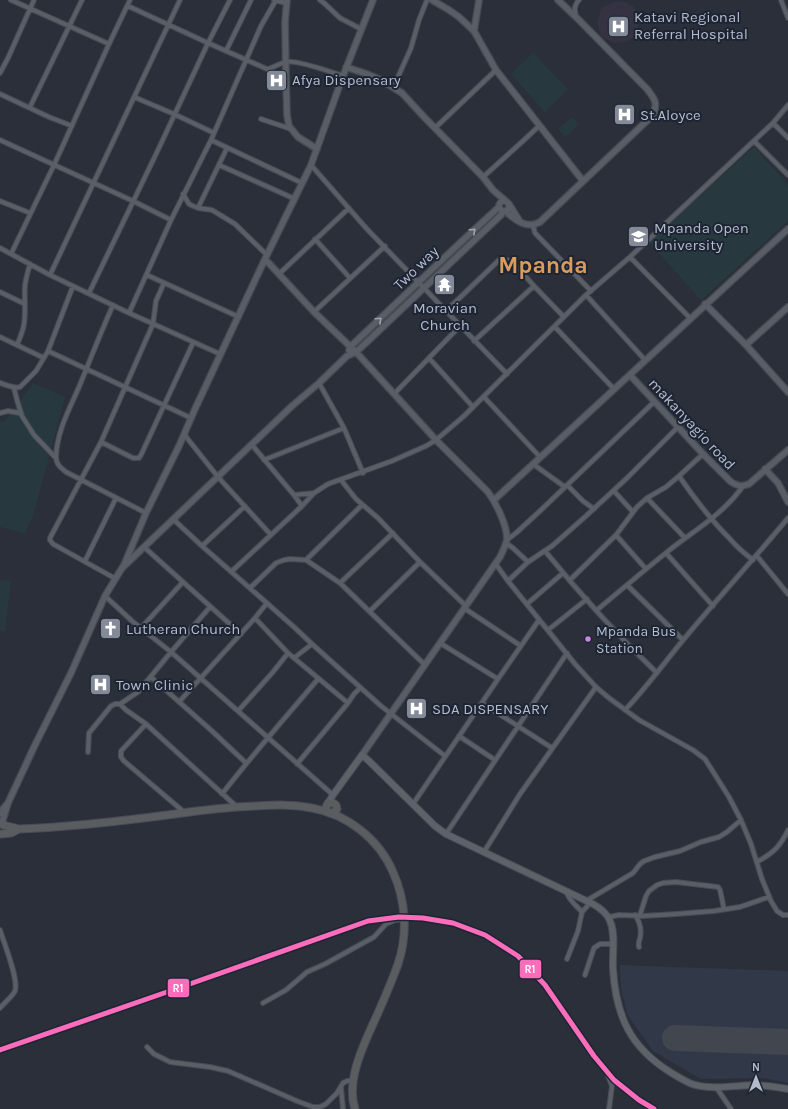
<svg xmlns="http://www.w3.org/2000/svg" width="788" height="1109" viewBox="0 0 788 1109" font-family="Karla,sans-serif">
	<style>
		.medical { fill: #353342 }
		.airport { fill: #313949 }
		.green { fill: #27393f }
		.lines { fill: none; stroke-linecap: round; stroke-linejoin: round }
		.runway { stroke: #42464e; stroke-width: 26 }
		.street-casing { stroke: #464a52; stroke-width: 6 }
		.secondary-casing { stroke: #464a52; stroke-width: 8 }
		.primary-casing { stroke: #484c56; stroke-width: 8 }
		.highway-casing { stroke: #474b55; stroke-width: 9 }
		.street { stroke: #5a5e67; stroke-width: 4 }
		.secondary { stroke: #595d65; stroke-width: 5.5 }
		.primary { stroke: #5d6168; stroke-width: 6 }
		.highway { stroke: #5a5d60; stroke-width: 7 }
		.rail-1-casing { stroke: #1d2534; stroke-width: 8 }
		.rail-1 { stroke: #fb6dba; stroke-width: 5 }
		.oneway { stroke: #9da4b1 }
		.bus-dot { fill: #c787e3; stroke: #1d2534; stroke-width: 1.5 }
		.labels { text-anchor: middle; stroke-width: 4; stroke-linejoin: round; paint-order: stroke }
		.bus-label { font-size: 14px; fill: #b4bbca; stroke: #1d2534; text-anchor: start }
		.poi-label { font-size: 15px; fill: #b4bbca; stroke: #1d2534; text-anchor: start }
		.street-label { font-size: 15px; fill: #b4bbca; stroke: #1d2534 }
		.town-label { font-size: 23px; font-weight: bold; fill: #d89c61; stroke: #1d2534 }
		.line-badge { stroke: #1d2534; stroke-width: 1.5 }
		.badge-label { font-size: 11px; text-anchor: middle; font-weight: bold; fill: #fff }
	</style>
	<rect width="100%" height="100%" fill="#2a2f39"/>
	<path class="medical" d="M 617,1 L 626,2 L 634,7 L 639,21 L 638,29 L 634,37 L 625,42 L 614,43 L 601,36 L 597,22 L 602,7 Z"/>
	<path class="airport" d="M 620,965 L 788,971 L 788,1083 L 764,1078 L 701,1079 L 653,1051 L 628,1016 L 621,988 Z"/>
	<path class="green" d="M 533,53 L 568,89 L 545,112 L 511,74 Z
		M 572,117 L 579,125 L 565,137 L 558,129 Z
		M 754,147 L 788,185 L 788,221 L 701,300 L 649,242 Z
		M 33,383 L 65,397 L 33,516 L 25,533 L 0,527 L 0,421 L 4,422 Z
		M 0,580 L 11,581 L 5,632 L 0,631 Z"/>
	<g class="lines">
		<path class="runway" d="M 675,1038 L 788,1042"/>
		<defs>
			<path id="street" d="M 11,0 L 109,44
				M 274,0 L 286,3
				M 320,0 L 324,3 L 340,18 L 361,29
				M 781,0 L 788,18
				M 128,6 L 208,43 L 267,69 L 286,78
				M 576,16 C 574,10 574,5 579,0
				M 226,51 L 251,0
				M 268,69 C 274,67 279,64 285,62 C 296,59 331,72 343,76
				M 0,73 L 8,58 L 34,0
				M 394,86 L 411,48 L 419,20 L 427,0
				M 0,94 L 49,117 L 72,126
				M 134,97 L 174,114 L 214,133
				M 30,107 L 82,0
				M 261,119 L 291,129
				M 773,123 L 788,138
				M 435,128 L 496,70
				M 0,140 L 133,201 L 171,220
				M 211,140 L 302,183
				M 754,141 L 788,175
				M 219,165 L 295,199
				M 311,165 L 366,228 L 507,374
				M 483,177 L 523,141 L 539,126
				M 183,194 L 189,204 L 193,206 L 198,208 L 212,210 L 235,224 L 267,255
				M 0,201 L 30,213
				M 198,208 L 227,148
				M 533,226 L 535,233 L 591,291
				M 315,239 L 350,278
				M 0,248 L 50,275 L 129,313 L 220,354
				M 11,254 L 54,165 L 109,44 L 130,0
				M 630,257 L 690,318
				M 279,274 L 349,208
				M 50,275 L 180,0
				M 147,275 L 239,317
				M 0,292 L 25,304
				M 89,293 L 158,150 L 208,43 L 230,0
				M 586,295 L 645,360
				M 113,305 C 101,332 90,360 79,387 C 69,410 57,431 56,457 C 56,464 61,468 66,472 L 146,513
				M 446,311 L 499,260 L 507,260 L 513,262 L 534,286 L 564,317
				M 314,312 L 385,246
				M 129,313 L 171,220 L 211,140 L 261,26 L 276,0
				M 555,327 L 614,389
				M 0,337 L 44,358
				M 474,341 L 534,286
				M 17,345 C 20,338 23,331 24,324 C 26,311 24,298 25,285 C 26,278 28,271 30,264
				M 48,351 L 191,418
				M 429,358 L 473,407
				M 0,383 C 7,385 13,389 20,387 L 36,371 L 48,351 L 73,286
				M 319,383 L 344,428 L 363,473
				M 14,388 L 17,400 L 22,416 L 34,435 L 56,458
				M 394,394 L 460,326
				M 484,397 L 540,457
				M 0,413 L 8,411 L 20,413
				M 185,435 L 187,438 L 218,477 L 271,535
				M 101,442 L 133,458 L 139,458 L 141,455 L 193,343
				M 252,445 L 294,495 L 302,506
				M 264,460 L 344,428
				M 533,464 L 565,487
				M 679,476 C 694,498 711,520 730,539 C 737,547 745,554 753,560
				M 341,480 L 356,499 L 378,518 L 420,562 L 466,606
				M 567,485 L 583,501 L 594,509
				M 614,491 L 633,512
				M 294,495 L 314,493
				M 647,498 L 685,538
				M 173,519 L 202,546 L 294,627 L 312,644 L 381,706 L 445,756
				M 616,535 L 646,569
				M 507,540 L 516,533 L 541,510 L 654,402
				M 506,543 L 513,548 L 528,562
				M 202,546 L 245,506
				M 144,547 L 241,634
				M 545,551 C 580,594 617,635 657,673
				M 666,553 L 713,606
				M 757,556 L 788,594
				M 306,560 L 362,505
				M 85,561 L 116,498
				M 495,563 L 508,581 L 575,664 L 596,687 L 609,698 L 639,720 L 693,750 L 705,759 L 729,797 L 741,820 L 751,844 L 762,879 L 771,901 L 777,911 L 783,915 L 788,915
				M 231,572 L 302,506 L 314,493 L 328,484 L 392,461 L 426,446 L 436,440 L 464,416 L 586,295 L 630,257 L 773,123 L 788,105
				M 116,579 L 53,544 L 50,540 L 50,538 L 101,442 L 153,324 L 156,301 L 164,283
				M 570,580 L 616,535 L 637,507 L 647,498 L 666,487 L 679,476 L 703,454
				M 508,581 L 528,562 L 552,546 L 586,516 L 627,478 L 678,427
				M 340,583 L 393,533
				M 627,585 L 683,640
				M 250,588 L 276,563 L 284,560 L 290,559 L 306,560 L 340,583 L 425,665
				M 105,596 L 132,621 L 171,652 L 333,795
				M 527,604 L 563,573
				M 464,608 L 521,646
				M 597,610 C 622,589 647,568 672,548 C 697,529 725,512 743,486
				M 370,611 L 420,562
				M 255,618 L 288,653 L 348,703
				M 141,628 L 182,583
				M 548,630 L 587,599
				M 440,643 L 498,679
				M 294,658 L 312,644
				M 151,677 L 212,731 L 246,763
				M 179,702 L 255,618 L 267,603
				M 482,703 L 552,748
				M 120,704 L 126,710 L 146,724 L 237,807
				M 625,710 C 646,688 664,663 684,639 C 718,598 754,559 788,518
				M 238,711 L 273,672 L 288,653
				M 146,724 L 121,751 L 121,757 L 124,761 L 184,812
				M 459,736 L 495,760
				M 88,752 L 89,733 L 111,706 L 115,704 L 120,704 L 138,692 L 171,652 L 210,607
				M 297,764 L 348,703 L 354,694 L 360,688
				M 222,794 C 253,754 286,717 318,679
				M 413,804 L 498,679 L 539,620
				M 446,834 L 567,653
				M 484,852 L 520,794 L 596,687
				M 757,862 C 773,853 780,847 788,830
				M 566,891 C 569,901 576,905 582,912 L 578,931 L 567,959
				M 586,901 L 633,873 L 640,864 L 644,861 L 655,857 L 680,851 L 701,842 L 719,837 L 727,832 L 741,820
				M 582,912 L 590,903
				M 635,915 C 640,922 642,929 640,938 C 639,942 638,943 639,947
				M 640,915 L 646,896 L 649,891 L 657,885 L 663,883 L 676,882 L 718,887 L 720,890 L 724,909
				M 609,917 L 619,915 L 643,916 L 676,914 L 714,911 L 740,907 L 769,897
				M 0,930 C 4,943 19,980 15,991 C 12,997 4,1003 0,1008
				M 585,975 L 594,948 L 600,944 L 613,944
				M 263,1003 L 286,990 L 307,972 L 325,964 L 374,937 L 386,924 L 395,920 L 404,919
				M 147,1047 L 154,1054 L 170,1062 L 210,1067 L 228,1071 L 297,1101 L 313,1107 L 320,1107 L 326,1104 L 337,1093 L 343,1083 L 347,1081 L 353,1081
				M 608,1076 L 611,1083 L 612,1086 L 609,1109
				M 341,1087 L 343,1109
				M 716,1087 L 731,1109"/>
			<path id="secondary" d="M 287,0 L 285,22 L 286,78 L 287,115 L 289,126 L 298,137 L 317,149
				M 432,0 L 449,10 L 459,17 L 474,31 L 496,70 L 583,181
				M 474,31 L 479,0
				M 346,67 L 367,74 L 381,80 L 402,93 L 425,118 L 483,177 L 493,190 L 507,202
				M499 206a5 5 0 1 1 10 0a5 5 0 1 1-10 0Z
				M 509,204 L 519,220
				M 505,211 C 514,219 527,230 540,222 L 653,115 C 658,103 655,99 647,89 L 576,17 L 558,0
				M 265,259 L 314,312 L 356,352 L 436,440 L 488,492 C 496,503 507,525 507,539 C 506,545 503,551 500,557 L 362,755
				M 705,304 L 746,345 L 788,392
				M 746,345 L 788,307
				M 349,350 L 350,347 L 461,242 L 499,207
				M 630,375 L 703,454 L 730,481 C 736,486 741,487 749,484 L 788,450
				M 765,469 L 778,483 L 788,502
				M 494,500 C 592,410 689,319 788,229
				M 124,565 L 146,513 L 179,446 L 195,409 L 265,259 L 311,165 L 343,76 L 373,0
				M 0,813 L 7,804
				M 2,823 L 8,803 L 35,745 L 71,673 L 105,596 L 122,568 L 292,406 L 319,383 L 347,356 L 356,352 L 368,341 L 501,215 L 503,211"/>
			<path id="primary" d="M 328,803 L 333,795 L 362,755 L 369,761 L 435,826 L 446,834 L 593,904 C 600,908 607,913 610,921 C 616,934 612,955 613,969 C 616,1016 630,1047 670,1072 C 677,1076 684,1081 692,1084 C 709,1090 734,1086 752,1085 C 764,1085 776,1087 788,1089"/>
			<path id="highway" d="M 328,812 C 325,810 326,806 328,803 L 333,803 L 336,805 L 337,809 L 335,812 L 330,813
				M 3,825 L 19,829
				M 1,834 L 11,833 L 19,829 C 71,827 123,821 175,814 C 202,810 229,807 256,806 C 275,805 293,804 312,808 C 347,814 379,839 393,872 C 406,901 408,934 398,964 C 392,981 385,997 378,1013 C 366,1040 345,1079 355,1109"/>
		</defs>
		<use href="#street" class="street-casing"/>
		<use href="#secondary" class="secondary-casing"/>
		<use href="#primary" class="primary-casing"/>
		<use href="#highway" class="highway-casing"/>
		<use href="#street" class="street"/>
		<use href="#secondary" class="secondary"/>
		<use href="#primary" class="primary"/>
		<use href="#highway" class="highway"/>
		<defs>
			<path id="rail-1" d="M 0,1050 L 167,992 L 368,921 L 399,917 L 423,918 L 453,923 L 485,935 L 518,956 L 545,985 L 594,1056 L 614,1080 L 639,1100 L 654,1109"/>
		</defs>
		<use href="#rail-1" class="rail-1-casing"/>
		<use href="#rail-1" class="rail-1"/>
	</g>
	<defs><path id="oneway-chevron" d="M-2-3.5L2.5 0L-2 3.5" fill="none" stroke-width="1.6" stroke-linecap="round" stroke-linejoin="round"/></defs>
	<g class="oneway">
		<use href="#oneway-chevron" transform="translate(473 231) rotate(-42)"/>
		<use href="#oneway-chevron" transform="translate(379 320) rotate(-43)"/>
	</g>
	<defs>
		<symbol id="hospital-square" viewBox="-11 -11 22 22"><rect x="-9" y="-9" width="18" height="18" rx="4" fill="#848a97" stroke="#1d2534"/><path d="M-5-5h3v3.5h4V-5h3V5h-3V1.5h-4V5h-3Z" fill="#fff"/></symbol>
		<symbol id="university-square" viewBox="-11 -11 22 22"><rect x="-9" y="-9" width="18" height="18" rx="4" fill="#848a97" stroke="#1d2534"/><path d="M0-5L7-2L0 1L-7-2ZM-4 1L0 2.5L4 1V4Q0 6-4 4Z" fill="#fff"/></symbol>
		<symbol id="temple-square" viewBox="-11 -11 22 22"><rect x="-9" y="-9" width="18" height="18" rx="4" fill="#848a97" stroke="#1d2534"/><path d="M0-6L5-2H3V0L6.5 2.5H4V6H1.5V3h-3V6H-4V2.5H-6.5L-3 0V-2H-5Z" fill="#fff"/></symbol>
		<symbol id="church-square" viewBox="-11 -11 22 22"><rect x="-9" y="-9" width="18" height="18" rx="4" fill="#848a97" stroke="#1d2534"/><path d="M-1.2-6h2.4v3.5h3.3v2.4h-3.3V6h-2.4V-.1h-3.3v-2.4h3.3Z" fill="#fff"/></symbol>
	</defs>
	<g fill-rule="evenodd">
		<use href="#hospital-square" x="606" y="14" width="25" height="25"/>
		<use href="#hospital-square" x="264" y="68" width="25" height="25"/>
		<use href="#hospital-square" x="612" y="102" width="25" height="25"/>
		<use href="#university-square" x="626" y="224" width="25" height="25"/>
		<use href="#temple-square" x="432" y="272" width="25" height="25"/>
		<use href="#church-square" x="98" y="616" width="25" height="25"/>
		<use href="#hospital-square" x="88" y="672" width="25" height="25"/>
		<use href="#hospital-square" x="404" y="696" width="25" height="25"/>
	</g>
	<circle class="bus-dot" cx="588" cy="639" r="3.5"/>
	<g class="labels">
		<g class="bus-label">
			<text x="596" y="636">Mpanda Bus<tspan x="596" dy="17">Station</tspan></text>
		</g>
		<g class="poi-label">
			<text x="634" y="22">Katavi Regional<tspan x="634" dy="17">Referral Hospital</tspan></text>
			<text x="292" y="85">Afya Dispensary</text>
			<text x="640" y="120">St.Aloyce</text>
			<text x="654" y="233">Mpanda Open<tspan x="654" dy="17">University</tspan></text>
			<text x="445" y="313" text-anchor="middle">Moravian<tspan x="445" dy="17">Church</tspan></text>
			<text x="126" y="634">Lutheran Church</text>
			<text x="116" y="690">Town Clinic</text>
			<text x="432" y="714">SDA DISPENSARY</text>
		</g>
		<g class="street-label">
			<text transform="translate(416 268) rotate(-44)" y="5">Two way</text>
			<text transform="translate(692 424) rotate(47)" y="5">makanyagio road</text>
		</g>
		<g class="town-label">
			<text x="543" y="273">Mpanda</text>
		</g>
	</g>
	<g class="line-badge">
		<rect x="519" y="959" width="23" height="20" rx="4" fill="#fb6dba"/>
		<rect x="167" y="978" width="23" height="20" rx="4" fill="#fb6dba"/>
	</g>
	<g class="badge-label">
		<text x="530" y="973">R1</text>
		<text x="178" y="992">R1</text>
	</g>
	<g transform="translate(756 1077)" stroke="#1d2534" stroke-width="3" paint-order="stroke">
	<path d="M0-3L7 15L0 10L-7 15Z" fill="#b4bbca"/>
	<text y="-6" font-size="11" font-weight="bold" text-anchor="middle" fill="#b4bbca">N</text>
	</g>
</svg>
